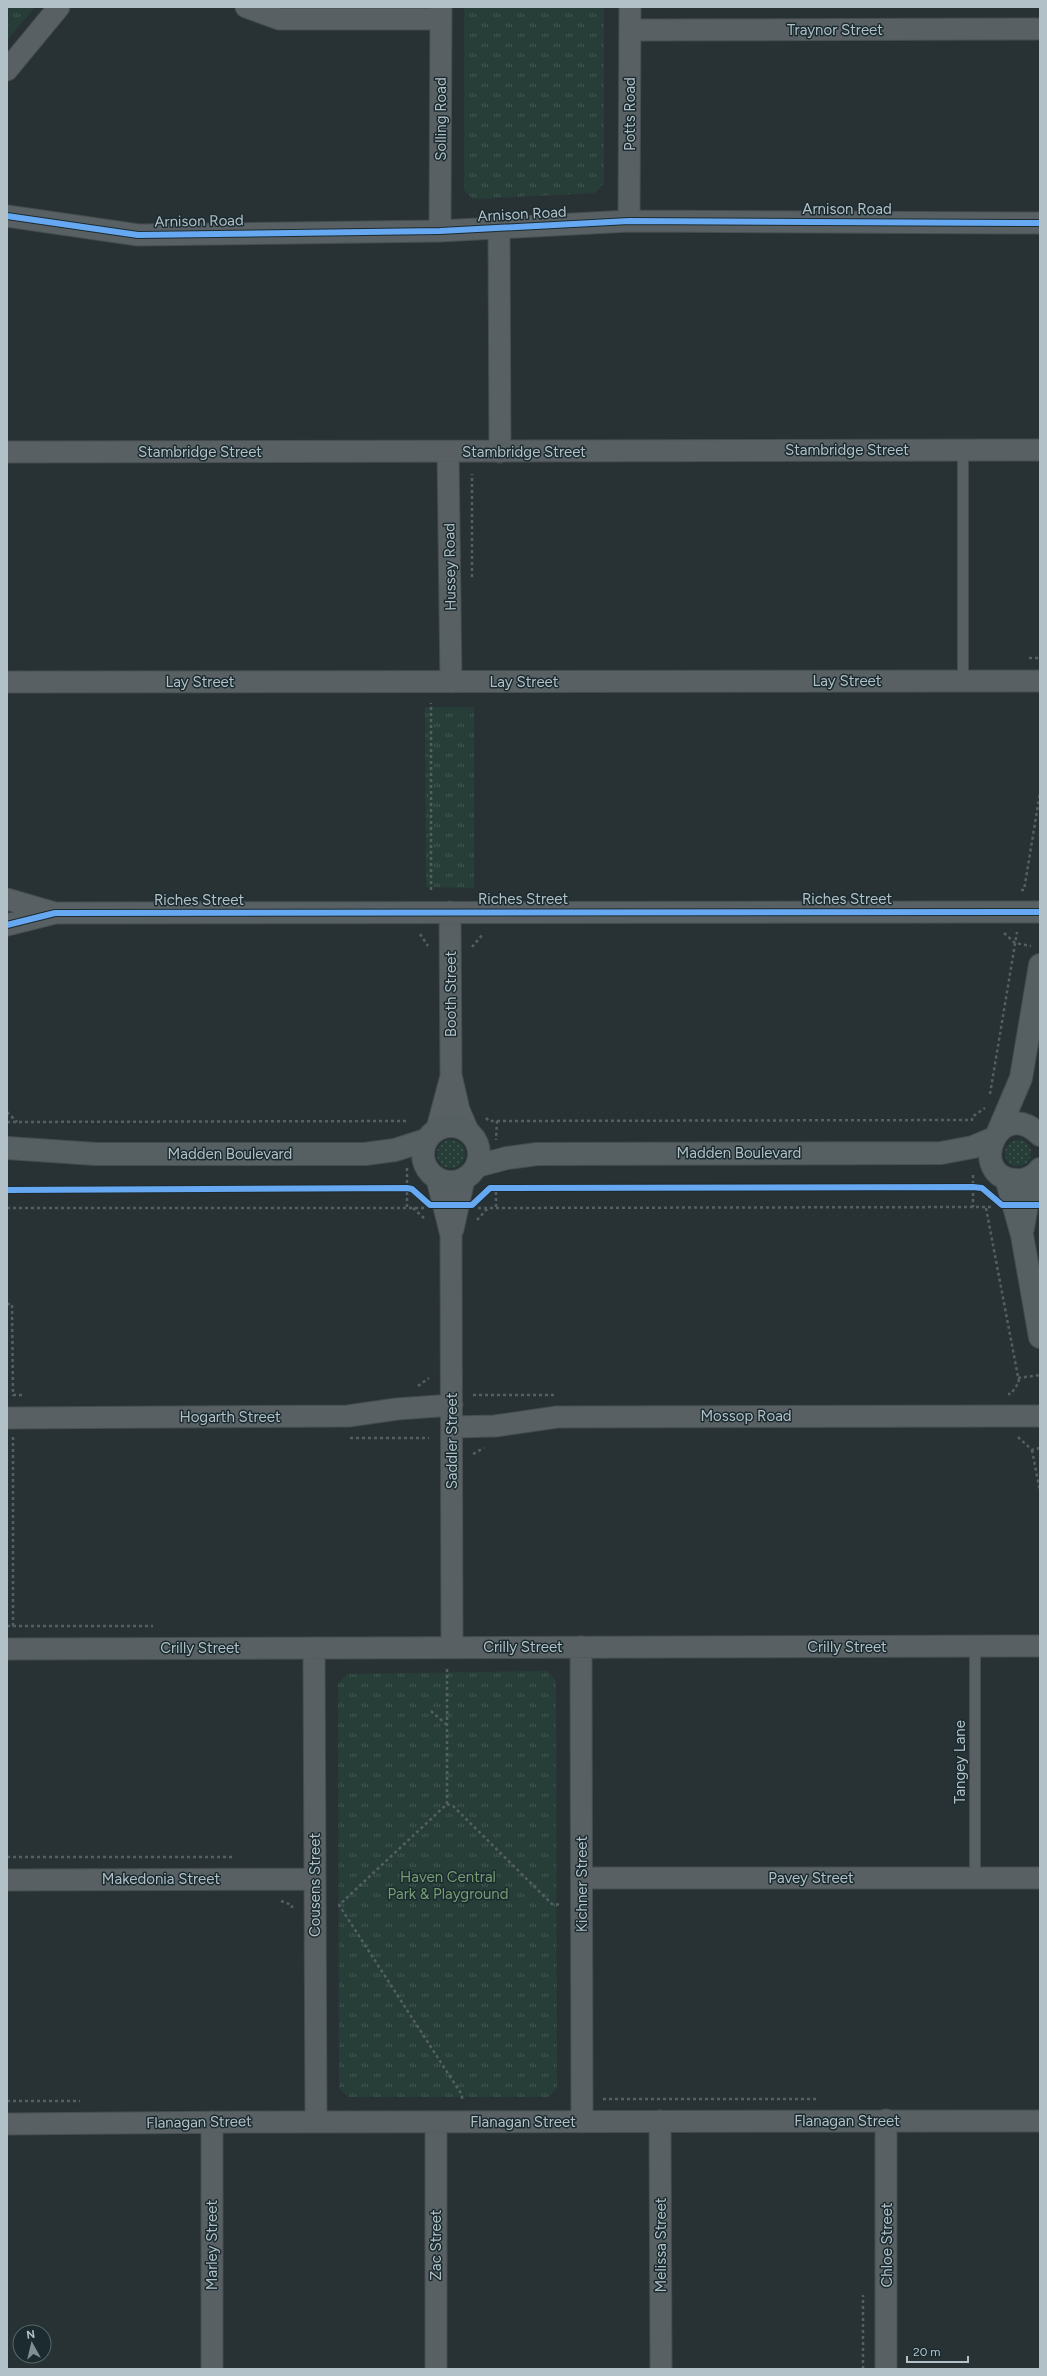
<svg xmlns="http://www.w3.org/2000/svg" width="1047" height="2376" viewBox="0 0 1047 2376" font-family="Figtree,sans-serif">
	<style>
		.park { fill: url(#park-tufts) }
		.garden { fill: url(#garden-dots) }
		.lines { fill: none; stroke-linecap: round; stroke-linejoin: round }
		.lane-casing { stroke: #464d50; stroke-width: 12 }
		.street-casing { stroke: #464d50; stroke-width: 23 }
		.secondary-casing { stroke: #464d50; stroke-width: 24 }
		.path { stroke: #555f61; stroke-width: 2.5; stroke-dasharray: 3 3; stroke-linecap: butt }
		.lane { stroke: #586063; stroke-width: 10 }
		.street { stroke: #586063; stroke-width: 21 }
		.secondary { stroke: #565f62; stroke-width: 22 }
		.cycleway-casing { stroke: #1b2b30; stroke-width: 8 }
		.cycleway { stroke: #66a8f1; stroke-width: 6 }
		.labels { text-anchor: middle; stroke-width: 3; stroke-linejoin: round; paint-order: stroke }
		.street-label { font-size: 15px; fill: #b1c1c7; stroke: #1b2b30 }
		.park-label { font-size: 15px; fill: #749d70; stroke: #1b2b30 }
	</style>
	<defs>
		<pattern id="park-tufts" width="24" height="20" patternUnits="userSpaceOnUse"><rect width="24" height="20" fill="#273e38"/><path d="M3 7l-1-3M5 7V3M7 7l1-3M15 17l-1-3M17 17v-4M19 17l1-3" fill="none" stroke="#445853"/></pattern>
		<pattern id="garden-dots" width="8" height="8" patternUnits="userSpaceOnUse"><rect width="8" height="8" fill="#273e38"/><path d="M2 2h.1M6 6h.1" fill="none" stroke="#445853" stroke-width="1.8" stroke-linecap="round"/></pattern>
	</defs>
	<rect width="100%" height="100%" fill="#283235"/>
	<path class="park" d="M 7,7 L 35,7 L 7,40 Z
		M 464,7 L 604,7 L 604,183 L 595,193 L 473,199 L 464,190 Z
		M 425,707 L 474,707 L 474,888 L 426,887 Z
		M 548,1671 L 556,1681 L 557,2087 L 549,2097 L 348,2097 L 339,2088 L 338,1683 L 347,1674 Z"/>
	<path class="garden" d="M1005 1153a13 13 0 1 1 26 0a13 13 0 1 1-26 0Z
		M437 1154a14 14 0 1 1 28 0a14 14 0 1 1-28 0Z"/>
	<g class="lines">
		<defs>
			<path id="lane" d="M 963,681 L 963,450
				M 975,1646 L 975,1878"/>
			<path id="street" d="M 246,7 L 279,19 L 441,19
				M 630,30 L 1040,29
				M 7,70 L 59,7
				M 7,216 L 138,235 L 440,231 L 629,221 L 1040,223
				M 629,221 L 630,7
				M 499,228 L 500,452
				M 440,231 L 441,7
				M 7,452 L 1040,450
				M 448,453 L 451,682
				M 7,682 L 1040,681
				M 7,899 L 55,913
				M 450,912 L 451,1075 L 459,1110 L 468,1131
				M 7,925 L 55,913 L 1040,912
				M 437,1129 L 450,1080
				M 437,1179 L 451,1235 L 452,1647
				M 453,1229 L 464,1179
				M 7,1418 L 348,1416 L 397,1409 L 452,1405
				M 452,1427 L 495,1426 L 557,1417 L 1040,1416
				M 581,1647 L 582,2122
				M 314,1648 L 316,2121
				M 7,1649 L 1040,1646
				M 582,1878 L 1040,1878
				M 7,1880 L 315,1879
				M 660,2121 L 661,2369
				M 212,2122 L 212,2369
				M 436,2122 L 436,2369
				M 7,2124 L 238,2122 L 1040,2121
				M 886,2369 L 886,2120"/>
			<path id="secondary" d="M423 1154a28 28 0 1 1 56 0a28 28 0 1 1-56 0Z
				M 998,1132 L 1021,1078 L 1040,965
				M 1040,1135 C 997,1093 966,1178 1016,1180 C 1025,1181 1035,1176 1040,1169
				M 7,1148 L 96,1154 L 365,1154 L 395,1150 L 426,1140
				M 477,1166 L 507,1158 L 537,1154 L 941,1153 L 973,1147 L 992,1139
				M 1006,1178 L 1022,1235 L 1040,1337
				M 1023,1228 L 1027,1204 L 1039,1171"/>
		</defs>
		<use href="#lane" class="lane-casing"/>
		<use href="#street" class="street-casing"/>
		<use href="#secondary" class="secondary-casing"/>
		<path class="path" d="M 472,577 L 472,474
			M 1029,658 L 1040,658
			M 431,890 L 431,703
			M 1021,890 L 1024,890 L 1040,793
			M 1004,933 L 1015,943 L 1031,946
			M 420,934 L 428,946
			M 472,947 L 483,934
			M 990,1094 L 1017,932
			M 7,1112 L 17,1122
			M 486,1118 L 489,1121 L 497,1121 L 496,1140
			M 497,1121 L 972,1120 L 972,1117 L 985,1108
			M 7,1122 L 407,1121
			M 407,1168 L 407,1207
			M 973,1175 L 973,1207
			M 496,1207 L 496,1183
			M 7,1208 L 424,1208
			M 413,1208 L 425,1219
			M 478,1208 L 992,1207
			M 986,1208 L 1019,1382 L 1011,1394 L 1008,1394
			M 477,1220 L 488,1208
			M 7,1304 L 12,1304 L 13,1396
			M 1018,1378 L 1040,1375
			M 418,1386 L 429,1378
			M 13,1395 L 24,1395
			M 473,1395 L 557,1395
			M 1018,1437 L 1032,1450 L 1040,1448
			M 350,1438 L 429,1438
			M 1032,1450 L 1040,1492
			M 473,1454 L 484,1448
			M 7,1626 L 13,1626 L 13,1437
			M 13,1626 L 153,1626
			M 447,1669 L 447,1804 L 339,1905 L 462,2095 L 462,2101
			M 431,1711 L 447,1725
			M 447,1804 L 453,1806 L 553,1905 L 562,1904
			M 7,1857 L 234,1857
			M 281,1901 L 292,1905 L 292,1908
			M 603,2099 L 819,2099
			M 7,2101 L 80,2101
			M 863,2369 L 863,2295"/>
		<use href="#lane" class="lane"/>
		<use href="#street" class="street"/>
		<use href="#secondary" class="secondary"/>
		<defs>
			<path id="cycleway" d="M 7,216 L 138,235 L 440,231 L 629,221 L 1040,223
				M 7,925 L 55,913 L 1040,912
				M 7,1190 L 407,1188 L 412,1189 L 430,1205 L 472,1205 L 490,1188 L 496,1188 L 973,1187 L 982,1188 L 1002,1205 L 1040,1205"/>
		</defs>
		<use href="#cycleway" class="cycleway-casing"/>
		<use href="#cycleway" class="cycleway"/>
	</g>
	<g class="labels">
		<g class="street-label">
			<text x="835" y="35">Traynor Street</text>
			<text transform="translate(630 114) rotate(-90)" y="5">Potts Road</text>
			<text transform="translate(441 119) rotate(-90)" y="5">Solling Road</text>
			<text x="847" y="214">Arnison Road</text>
			<text transform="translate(522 214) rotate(-3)" y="5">Arnison Road</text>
			<text transform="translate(199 221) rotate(-1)" y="5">Arnison Road</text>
			<text x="847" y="455">Stambridge Street</text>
			<text x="200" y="457">Stambridge Street</text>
			<text x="524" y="457">Stambridge Street</text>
			<text transform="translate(450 567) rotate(-91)" y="5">Hussey Road</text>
			<text x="847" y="686">Lay Street</text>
			<text x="200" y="687">Lay Street</text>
			<text x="524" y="687">Lay Street</text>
			<text x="523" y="904">Riches Street</text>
			<text x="847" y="904">Riches Street</text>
			<text x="199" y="905">Riches Street</text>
			<text transform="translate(451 994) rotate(-90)" y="5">Booth Street</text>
			<text x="739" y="1158">Madden Boulevard</text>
			<text x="230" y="1159">Madden Boulevard</text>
			<text x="746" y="1421">Mossop Road</text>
			<text x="230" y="1422">Hogarth Street</text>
			<text transform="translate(452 1441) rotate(-90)" y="5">Saddler Street</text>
			<text x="523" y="1652">Crilly Street</text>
			<text x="847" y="1652">Crilly Street</text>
			<text x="200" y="1653">Crilly Street</text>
			<text transform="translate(960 1762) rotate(-90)" y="5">Tangey Lane</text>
			<text x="811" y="1883">Pavey Street</text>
			<text x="161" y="1884">Makedonia Street</text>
			<text transform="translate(582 1884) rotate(-90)" y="5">Kichner Street</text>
			<text transform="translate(315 1885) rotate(-90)" y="5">Cousens Street</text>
			<text x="847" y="2126">Flanagan Street</text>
			<text transform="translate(199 2122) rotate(-1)" y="5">Flanagan Street</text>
			<text x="523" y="2127">Flanagan Street</text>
			<text transform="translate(212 2245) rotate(-90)" y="5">Marley Street</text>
			<text transform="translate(436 2245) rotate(-90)" y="5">Zac Street</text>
			<text transform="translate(661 2245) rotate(-90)" y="5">Melissa Street</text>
			<text transform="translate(887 2245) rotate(-90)" y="5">Chloe Street</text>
		</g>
		<g class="park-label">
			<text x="448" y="1882">Haven Central<tspan x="448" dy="17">Park &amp; Playground</tspan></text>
		</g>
	</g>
	<rect width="1047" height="2376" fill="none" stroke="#b1c1c7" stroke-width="16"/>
	<g transform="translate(32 2344) rotate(352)"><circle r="19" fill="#1b2b30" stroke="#57676c"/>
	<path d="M0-3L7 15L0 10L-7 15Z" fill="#818f94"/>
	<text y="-6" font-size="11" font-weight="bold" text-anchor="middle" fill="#b1c1c7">N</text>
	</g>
	<path d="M907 2356v6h61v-6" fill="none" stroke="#b1c1c7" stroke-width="2"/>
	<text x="913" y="2356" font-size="12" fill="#b1c1c7" stroke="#1b2b30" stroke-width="3" paint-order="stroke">20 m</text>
</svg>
